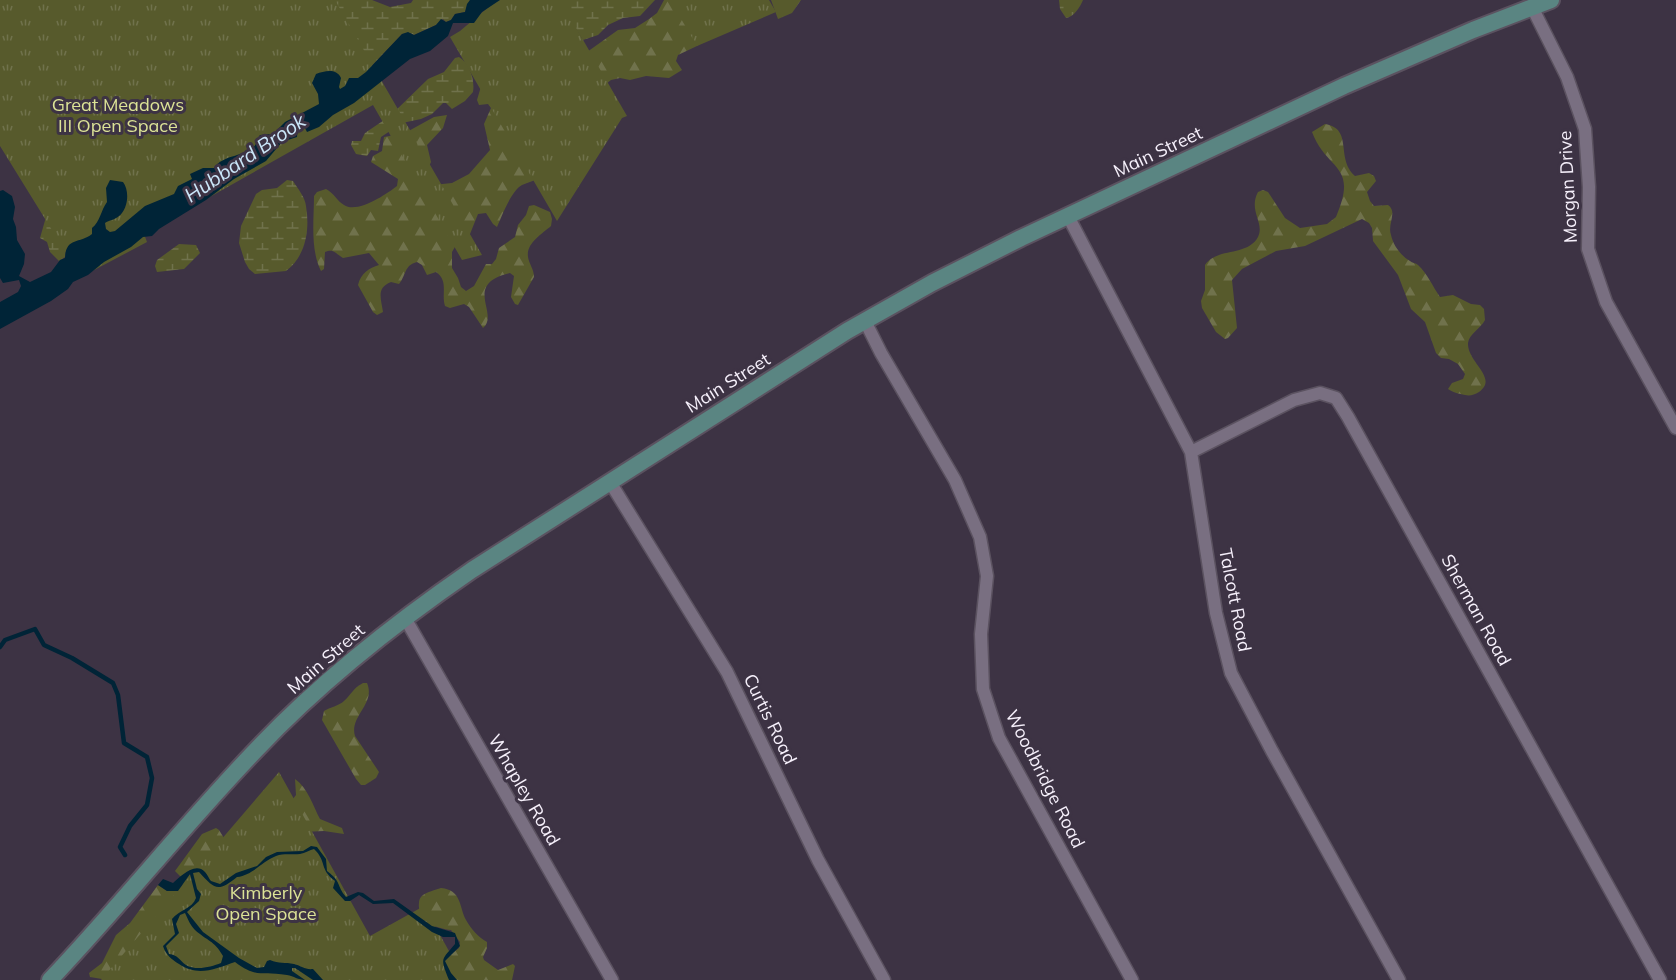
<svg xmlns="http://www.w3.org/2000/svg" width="1676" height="980" viewBox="0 0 1676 980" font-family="Mulish,sans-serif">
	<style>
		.forest { fill: url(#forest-firs) }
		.wetland { fill: url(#wetland-marsh) }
		.park { fill: url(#park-tufts) }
		.water { fill: #002437; fill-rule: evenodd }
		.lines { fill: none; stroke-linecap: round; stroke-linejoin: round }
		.stream { stroke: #002437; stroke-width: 4.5 }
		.street-casing { stroke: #5b5260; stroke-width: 15 }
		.secondary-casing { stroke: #5b5260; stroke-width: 20 }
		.street { stroke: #796f81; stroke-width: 12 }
		.secondary { stroke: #5a8582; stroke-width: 16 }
		.labels { text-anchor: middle; stroke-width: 6; stroke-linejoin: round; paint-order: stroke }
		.park-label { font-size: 18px; fill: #dce396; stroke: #3d3344 }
		.street-label { font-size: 18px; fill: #f6f0fb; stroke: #3d3344 }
		.water-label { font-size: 20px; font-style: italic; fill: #cae6f9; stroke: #3d3344 }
	</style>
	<defs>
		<pattern id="forest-firs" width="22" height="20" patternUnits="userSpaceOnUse" patternTransform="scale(1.5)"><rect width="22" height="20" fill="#575a2c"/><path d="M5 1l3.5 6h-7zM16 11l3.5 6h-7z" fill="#70724c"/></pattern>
		<pattern id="wetland-marsh" width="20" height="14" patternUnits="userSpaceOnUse" patternTransform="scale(1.5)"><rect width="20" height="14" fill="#575a2c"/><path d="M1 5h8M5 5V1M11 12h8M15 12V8" fill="none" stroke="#70724c"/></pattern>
		<pattern id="park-tufts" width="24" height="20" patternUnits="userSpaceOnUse" patternTransform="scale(1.5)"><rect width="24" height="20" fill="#575a2c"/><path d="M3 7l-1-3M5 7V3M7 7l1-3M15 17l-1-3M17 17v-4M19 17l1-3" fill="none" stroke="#70724c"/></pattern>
	</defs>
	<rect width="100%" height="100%" fill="#3d3344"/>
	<path class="forest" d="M 664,0 L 760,0 L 697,46 L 678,55 L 676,61 L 682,70 L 669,78 L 646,76 L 630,80 L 620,78 L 611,80 L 602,87 L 535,180 C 531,182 526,183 522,185 C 511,191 502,216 497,227 L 493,224 L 486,213 L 478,214 L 470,234 L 456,245 L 452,252 L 452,268 L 458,278 L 461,287 L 466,291 L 474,286 L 486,264 L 492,264 L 496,259 L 499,248 L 515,237 L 518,225 L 526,215 L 529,206 L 534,205 L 550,212 L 552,219 L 551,226 C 542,234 526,243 528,257 C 529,264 534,269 534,277 L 518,305 L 515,304 L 511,297 L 514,276 L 510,273 C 462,284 500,314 483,328 L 469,307 L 464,304 L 450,308 L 445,306 C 441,294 449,281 436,272 L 427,275 L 422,265 L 417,262 C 404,265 406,276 399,284 L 391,282 C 376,288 381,298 383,312 L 377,315 L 373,312 L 358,285 C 361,273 369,268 379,265 L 369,253 L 343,258 C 336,254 334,248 325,252 L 324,269 L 321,271 C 310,249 314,220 314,196 L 317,192 L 326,189 C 334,193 337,201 344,205 C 357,214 387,194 397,186 L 398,179 L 371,162 L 373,156 L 382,151 L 384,137 L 405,133 L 434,117 L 447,115 L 443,128 L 427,145 L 431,162 L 425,175 L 433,185 L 452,183 L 469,174 L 490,150 L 484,124 L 491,108 L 488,104 L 479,105 L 477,100 L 482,83 L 580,57 L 618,30 L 635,28 L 649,19 L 657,13 Z
		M 771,0 L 801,0 L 792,13 L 778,19 Z
		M 1325,124 C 1354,129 1335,158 1355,176 L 1369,173 L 1374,176 L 1376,181 L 1367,192 L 1370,201 L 1374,206 L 1388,205 C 1398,212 1387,224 1391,235 C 1393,245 1401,256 1410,261 C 1412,263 1416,263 1418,265 C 1427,273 1433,287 1440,297 L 1453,295 L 1471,304 L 1480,305 L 1484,309 L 1485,320 C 1481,328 1469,334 1468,343 C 1467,362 1499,378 1479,392 C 1474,395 1470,396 1465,395 C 1459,394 1452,392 1448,389 L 1452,383 L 1463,379 L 1465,374 L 1458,364 L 1449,359 L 1441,358 L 1436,353 L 1425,322 L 1411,309 L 1398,275 L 1373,241 L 1372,228 L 1369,223 L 1362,219 L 1305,246 L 1276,251 L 1242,269 L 1232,280 L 1237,328 L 1228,338 L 1225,339 L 1216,332 L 1202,308 L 1201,301 L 1205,290 L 1205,265 C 1217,247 1247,257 1258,237 C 1265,223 1248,211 1258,192 L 1263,190 L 1268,192 L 1285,218 L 1300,228 L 1327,224 L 1336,217 C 1359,163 1327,172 1312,132 Z
		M 363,683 L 367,683 C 376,704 349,716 355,736 L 379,772 L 376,778 L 365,785 L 361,785 L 356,779 L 322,720 L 324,711 C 330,707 339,706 344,701 C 352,694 352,689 363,683 Z
		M 295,779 C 308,788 313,806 320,819 L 342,828 L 344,834 L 324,831 L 303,832 L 257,866 L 190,870 L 181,877 L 175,871 L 202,834 L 216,828 L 219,830 L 227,843 L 289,804 L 296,795 Z
		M 190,874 L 196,898 L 108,980 L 90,977 L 89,973 L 102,963 L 116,935 L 130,923 L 158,885 L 167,891 L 182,887 L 183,881 Z
		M 441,888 C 462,890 459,907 466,920 C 471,929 478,937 487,942 L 487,948 L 483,957 L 484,960 L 498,970 L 513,964 L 515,966 L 512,980 L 457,980 L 446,958 L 459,948 L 460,942 L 451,930 C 436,928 417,922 419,903 C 419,900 420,897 423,895 C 427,892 435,890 441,888 Z"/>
	<path class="wetland" d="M 250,0 L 372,0 L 390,7 L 411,3 L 413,0 L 470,0 L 465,12 L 455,14 L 451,20 L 446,22 L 443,19 L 436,25 L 414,35 L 410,33 L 402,34 L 366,72 Z
		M 558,0 L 655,0 L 640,16 L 623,18 L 608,25 L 598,35 L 583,40 Z
		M 1059,0 L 1083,0 C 1080,7 1074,17 1066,18 L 1060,9 Z
		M 459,57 C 470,64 475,80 473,92 L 465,101 L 452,109 L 446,103 L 443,103 L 432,114 L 421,119 L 402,123 L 381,137 L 378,151 L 371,150 L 367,156 L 356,154 L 351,145 L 352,141 L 361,141 L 365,133 L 390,116 L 428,79 L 444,72 L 455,58 Z
		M 287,180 L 293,181 C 298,189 305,197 306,206 C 310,230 306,256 286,271 L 255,274 L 249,269 L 245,262 L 239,243 L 241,226 L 256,194 L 262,190 L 277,188 Z
		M 46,217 L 71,218 L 65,257 L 59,261 L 50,252 L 47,242 L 40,238 Z
		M 179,244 L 196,245 L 200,253 L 184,269 L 157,272 L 155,266 L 157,260 Z"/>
	<path class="park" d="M 0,0 L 335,0 L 482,255 L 462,260 L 373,105 L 144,234 L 147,242 L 81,277 L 0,146 Z
		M 497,0 L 560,0 L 627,116 L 622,118 L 557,221 L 450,37 L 460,31 Z
		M 670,0 L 769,0 L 776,12 L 697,46 Z
		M 279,772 L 370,936 L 424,906 L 465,980 L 101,980 Z"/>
	<path class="water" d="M 470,0 L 500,0 L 482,12 L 474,23 L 453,23 L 448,36 L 430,51 L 410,59 L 354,103 L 333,115 L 319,127 L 307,132 L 303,124 L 298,124 L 297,137 L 282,142 L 266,161 L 234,179 L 206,200 L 159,229 L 152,236 L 143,237 L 131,247 L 104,262 L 88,275 L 73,282 L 68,289 L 51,301 L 0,329 L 0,302 L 18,292 L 21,286 L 19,280 L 3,283 L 0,278 L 0,191 L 3,190 L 12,196 L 15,207 L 13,219 L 16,227 L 17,240 L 25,254 L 24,264 L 19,276 L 30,282 L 51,272 L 60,260 L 65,258 C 66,237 79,244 92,234 L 92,228 C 100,222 101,210 107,202 L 106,188 L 110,180 L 123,182 C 130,191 128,209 119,216 C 115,220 109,220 105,223 L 106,229 L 110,232 L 115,231 L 145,206 L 174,194 L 178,186 L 192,179 L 190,174 L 203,168 L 214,168 C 223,155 241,157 253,148 C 257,144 257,139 260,135 L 273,134 L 285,122 L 319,104 L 318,94 L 312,83 L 316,74 C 325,71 336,68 341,78 L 339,87 L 340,89 L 345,86 L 349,78 L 358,78 L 366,72 L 402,34 L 408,32 L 414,35 L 436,25 L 441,19 L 446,22 L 451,20 L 455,14 L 465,12 L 467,4 Z
		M 311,846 L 317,847 L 326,859 L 327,871 C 342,882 336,885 346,897 L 358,892 L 363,893 L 374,901 L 394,899 L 432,926 L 455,933 L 460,946 L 445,961 L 451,973 L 457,980 L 449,980 C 440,957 441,961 455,944 L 455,937 L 443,937 L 432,932 L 393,903 L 373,904 L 359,895 L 350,901 L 345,901 L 333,888 L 335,881 C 319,869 327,861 314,849 C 310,850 305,853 300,854 C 292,855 284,853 276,856 C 261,862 253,875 237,877 C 217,893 215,889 199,872 L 193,873 L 197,889 L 201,894 L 199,901 L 187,912 L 203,932 L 239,958 L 257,968 L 264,967 L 267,961 L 270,960 C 279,964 285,962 294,964 C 302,966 305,970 313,969 L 323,980 L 313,980 L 295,968 L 292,968 L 292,971 L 305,980 C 298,980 294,976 287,975 C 261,971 258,979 235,962 C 215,969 198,977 179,964 C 171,959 166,955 163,946 L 175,934 L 172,919 C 179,910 192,909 196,898 L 190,874 L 178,891 L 167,891 L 158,885 L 163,879 L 173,883 C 180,877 195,861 205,872 C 208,875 209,879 211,881 L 220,884 L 236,873 L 257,866 L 266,857 L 277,852 L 303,851 ZM 185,913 C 188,919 190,925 195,930 C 207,941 214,940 223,956 L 221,963 C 211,967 196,971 186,965 C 179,960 178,955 169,954 L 166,946 L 179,933 L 176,924 L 180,915 Z"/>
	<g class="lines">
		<path class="stream" d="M 0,647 L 5,640 L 35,629 L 44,645 L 72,658 L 113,683 L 118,695 L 124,743 L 147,757 L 152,778 L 147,805 L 130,826 L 120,847 L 125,855"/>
		<defs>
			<path id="street" d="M 1532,7 L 1567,77 L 1585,129 L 1589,187 L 1588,249 L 1606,302 L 1676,428
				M 1068,216 L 1191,452 L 1216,613 L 1231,673 L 1272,751 L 1399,980
				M 865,321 L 881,353 L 955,480 L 980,537 L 987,576 L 981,634 L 983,689 L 999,738 L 1132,980
				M 1191,452 L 1294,400 L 1320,393 L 1336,398 L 1348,417 L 1660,980
				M 610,482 L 727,672 L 818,860 L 884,980
				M 405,618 L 612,980"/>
			<path id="secondary" d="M 50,980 C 121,905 185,824 256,750 C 320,682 395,623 472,570 L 847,331 L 932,283 L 1021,238 L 1344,86 L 1473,30 L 1551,0"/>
		</defs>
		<use href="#street" class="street-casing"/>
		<use href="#secondary" class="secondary-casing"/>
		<use href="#street" class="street"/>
		<use href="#secondary" class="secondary"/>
	</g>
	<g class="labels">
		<g class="park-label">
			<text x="118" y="111">Great Meadows<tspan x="118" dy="21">III Open Space</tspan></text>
			<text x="266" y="899">Kimberly<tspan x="266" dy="21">Open Space</tspan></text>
		</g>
		<g class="street-label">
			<text transform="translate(1158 152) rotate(-25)" y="6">Main Street</text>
			<text transform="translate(1568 187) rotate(-93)" y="6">Morgan Drive</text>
			<text transform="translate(728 383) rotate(-32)" y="6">Main Street</text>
			<text transform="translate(1235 600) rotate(79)" y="6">Talcott Road</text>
			<text transform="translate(1476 610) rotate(61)" y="6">Sherman Road</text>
			<text transform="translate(326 659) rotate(-41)" y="6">Main Street</text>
			<text transform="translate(770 719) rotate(64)" y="6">Curtis Road</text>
			<text transform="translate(1045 779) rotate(63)" y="6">Woodbridge Road</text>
			<text transform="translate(524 790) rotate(60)" y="6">Whapley Road</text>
		</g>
		<g class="water-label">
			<text transform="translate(245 158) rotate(-34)" y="7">Hubbard Brook</text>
		</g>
	</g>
</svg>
